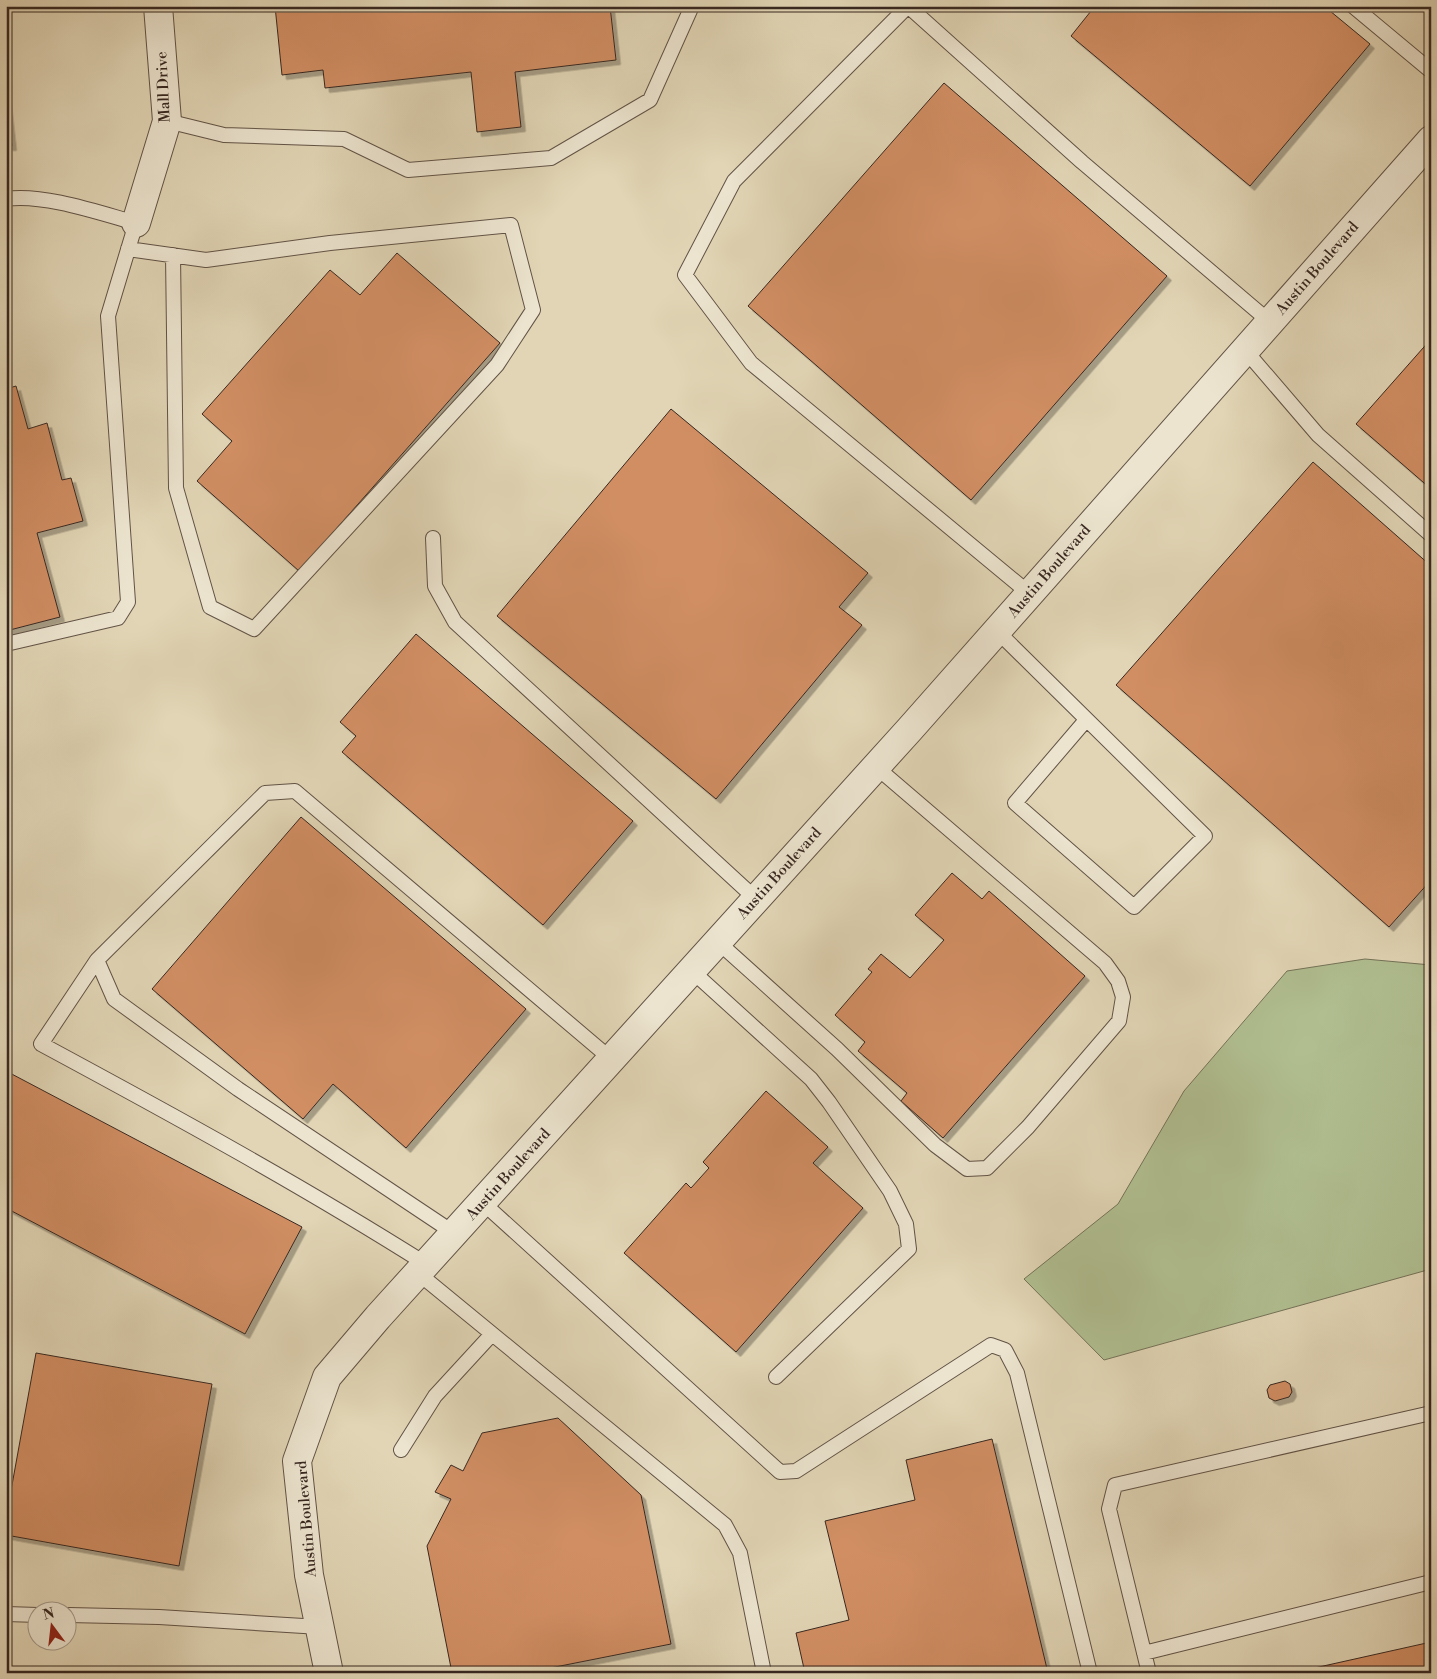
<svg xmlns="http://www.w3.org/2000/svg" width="1437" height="1679" viewBox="0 0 1437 1679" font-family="'Libre Bodoni',serif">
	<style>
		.green { fill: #b0be90; stroke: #747358 }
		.building { fill: #d18e63; stroke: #382821; filter: url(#shadow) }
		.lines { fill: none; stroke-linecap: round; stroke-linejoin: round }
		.lane-casing { stroke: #625346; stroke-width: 16 }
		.street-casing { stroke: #625346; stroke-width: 30 }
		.lane { stroke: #ece4cf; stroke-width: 14 }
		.street { stroke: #ece4cf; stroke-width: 28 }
		.labels { text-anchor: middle; stroke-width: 5; stroke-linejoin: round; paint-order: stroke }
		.street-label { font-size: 15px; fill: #382821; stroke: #ece4cf }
	</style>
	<defs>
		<filter id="shadow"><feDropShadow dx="4.5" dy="4.5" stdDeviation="0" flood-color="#0004"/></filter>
	</defs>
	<rect width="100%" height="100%" fill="#e1d5b5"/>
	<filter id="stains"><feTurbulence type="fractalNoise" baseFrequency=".004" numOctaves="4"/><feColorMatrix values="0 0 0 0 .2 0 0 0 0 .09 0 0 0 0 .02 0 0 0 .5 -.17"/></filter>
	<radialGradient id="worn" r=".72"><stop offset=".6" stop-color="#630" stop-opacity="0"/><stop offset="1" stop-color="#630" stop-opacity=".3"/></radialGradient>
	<path class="green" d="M 1365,959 L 1431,965 L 1431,1269 L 1104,1360 L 1024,1279 L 1118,1204 L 1184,1091 L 1287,971 Z"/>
	<path class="building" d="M 275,6 L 610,6 L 616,60 L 515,72 L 521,127 L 477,132 L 471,72 L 325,88 L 323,70 L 282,75 Z
		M 1095,6 L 1324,6 L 1370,44 L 1250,186 L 1071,36 Z
		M 944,83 L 1167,276 L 971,500 L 748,306 Z
		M 6,93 L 12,146 L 6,146 Z
		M 397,253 L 500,343 L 299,571 L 197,481 L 232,441 L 202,414 L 330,270 L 360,295 Z
		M 1431,339 L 1431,489 L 1356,424 Z
		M 16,386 L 28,429 L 47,423 L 62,480 L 71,478 L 83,521 L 37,533 L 60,617 L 6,631 L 6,389 Z
		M 671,409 L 868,573 L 839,607 L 862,625 L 716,799 L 497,616 Z
		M 1313,462 L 1431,566 L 1431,880 L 1389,927 L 1116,685 Z
		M 416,634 L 633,821 L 543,925 L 342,752 L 356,736 L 340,722 Z
		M 301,817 L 526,1009 L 406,1148 L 333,1084 L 303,1119 L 152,989 Z
		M 952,873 L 982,899 L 989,891 L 1085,976 L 943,1138 L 901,1101 L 907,1093 L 858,1051 L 865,1042 L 835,1015 L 872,972 L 868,969 L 881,954 L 910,978 L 944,940 L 915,915 Z
		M 6,1071 L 302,1227 L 245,1334 L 6,1208 Z
		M 766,1091 L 828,1147 L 813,1163 L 863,1208 L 736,1352 L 624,1253 L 686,1183 L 691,1188 L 709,1168 L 703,1162 Z
		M 36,1353 L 212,1384 L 179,1566 L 6,1535 L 6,1518 Z
		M 1285,1381 L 1290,1384 L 1292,1392 L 1289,1397 L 1275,1401 L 1269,1398 L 1267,1390 L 1270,1385 Z
		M 558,1418 L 641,1495 L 671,1644 L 525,1673 L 452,1673 L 427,1546 L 451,1499 L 435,1492 L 451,1465 L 463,1471 L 482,1433 Z
		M 992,1439 L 1048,1673 L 805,1673 L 796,1633 L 849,1620 L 825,1521 L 915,1500 L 906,1460 Z
		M 1431,1642 L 1431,1673 L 1292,1673 Z"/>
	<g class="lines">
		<defs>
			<path id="lane" d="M 1353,6 L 1431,71
				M 167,121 L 224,135 L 344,139 L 408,170 L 551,158 L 650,100 L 692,6
				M 6,199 C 42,193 100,213 136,223 L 108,316 L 128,602 L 118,618 L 6,644
				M 128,249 L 206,260 L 330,243 L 511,225 L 533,310 L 497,365 L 254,629 L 210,607 L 176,488 L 173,255
				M 1245,350 L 1318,435 L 1431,535
				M 433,538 L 435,586 L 455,622 L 756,899
				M 1030,594 L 751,363 L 685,275 L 734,181 L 908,6 L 1082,162 L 1270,322
				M 997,631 L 1205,836 L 1134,907 L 1015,803 L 1086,720
				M 718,942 L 837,1049 L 935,1145 L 967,1169 L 987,1168 L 1028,1127 L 1119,1021 L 1123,997 L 1118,981 L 1105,963 L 875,766
				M 97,960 L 41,1044 C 171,1114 301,1185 426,1264
				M 692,971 L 811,1079 L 829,1102 L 890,1191 L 906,1224 L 909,1249 L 776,1377
				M 482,1202 L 780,1472 L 796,1471 L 991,1345 L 1005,1350 L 1017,1373 L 1090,1673
				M 454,1233 L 238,1089 L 114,999 L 97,960 L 265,793 L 295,791 L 611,1059
				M 418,1273 L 725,1525 L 740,1553 L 764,1673
				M 401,1450 L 435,1396 L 492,1334
				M 6,1614 L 38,1615
				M 68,1615 L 159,1617 L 320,1627
				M 1144,1653 L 1431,1582
				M 1149,1673 L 1109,1509 L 1115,1485 L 1431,1413"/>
			<path id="street" d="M 136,223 L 167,121 L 158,6
				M 329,1673 L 309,1575 L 297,1461 L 327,1377 L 378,1317 L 910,729 L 1431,140"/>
		</defs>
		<use href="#lane" class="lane-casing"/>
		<use href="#street" class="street-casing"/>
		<use href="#lane" class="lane"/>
		<use href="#street" class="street"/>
	</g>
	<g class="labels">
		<g class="street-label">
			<text transform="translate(163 87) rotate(-93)" y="5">Mall Drive</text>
			<text transform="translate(1317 268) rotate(-49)" y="5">Austin Boulevard</text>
			<text transform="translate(1049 571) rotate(-49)" y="5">Austin Boulevard</text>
			<text transform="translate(779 873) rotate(-48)" y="5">Austin Boulevard</text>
			<text transform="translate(508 1174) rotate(-48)" y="5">Austin Boulevard</text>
			<text transform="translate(306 1519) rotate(-95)" y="5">Austin Boulevard</text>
		</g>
	</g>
	<rect width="1437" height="1679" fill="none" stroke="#e1d5b5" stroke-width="25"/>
	<rect x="8" y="8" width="1422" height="1664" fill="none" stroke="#382821" stroke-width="2.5"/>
	<rect x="12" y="12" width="1412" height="1654" fill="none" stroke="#382821"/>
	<g transform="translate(52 1626) rotate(345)"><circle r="24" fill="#ece4cf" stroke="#a49989"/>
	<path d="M0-4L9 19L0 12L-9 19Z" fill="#8f2418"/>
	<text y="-8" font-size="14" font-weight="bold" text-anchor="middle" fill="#382821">N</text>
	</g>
	<rect width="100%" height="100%" filter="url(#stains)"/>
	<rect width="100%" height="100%" fill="url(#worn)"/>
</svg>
